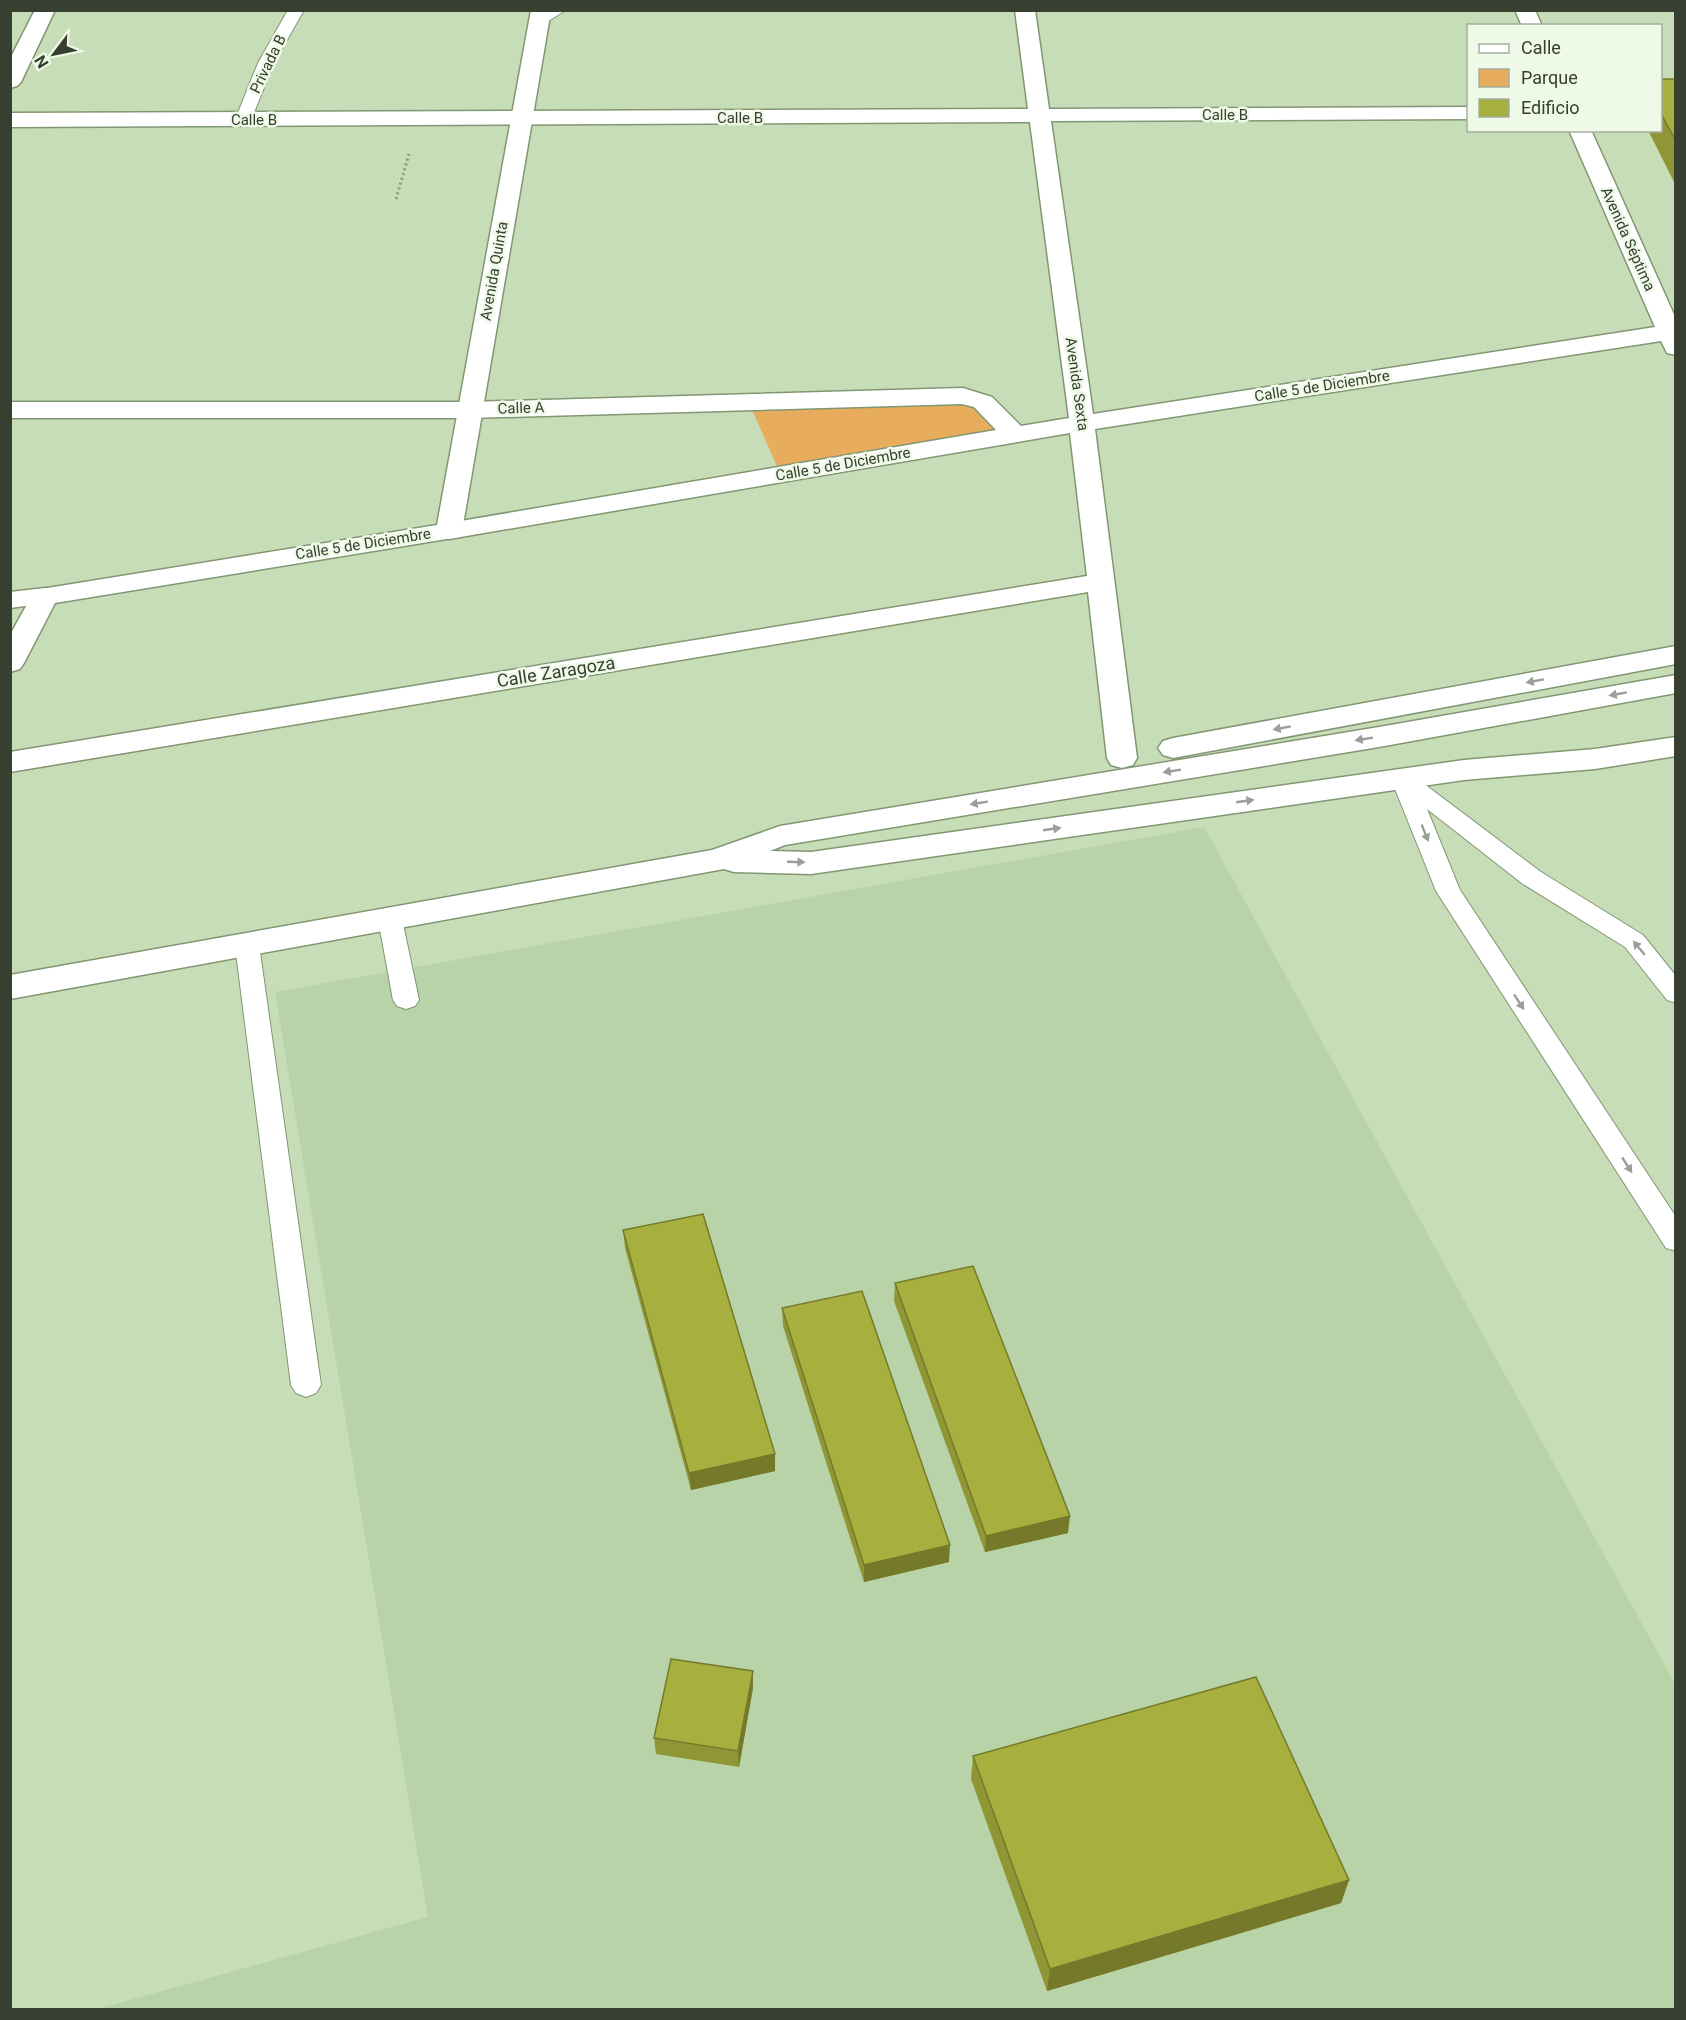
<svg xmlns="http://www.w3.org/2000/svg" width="1686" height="2020" viewBox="0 0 1686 2020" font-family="Roboto,sans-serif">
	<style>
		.built { fill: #b8d3a8 }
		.green { fill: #e7ad5c }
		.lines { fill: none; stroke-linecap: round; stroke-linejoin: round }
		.lane-casing { stroke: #819773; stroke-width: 2 }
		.street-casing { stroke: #819773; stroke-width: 3 }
		.secondary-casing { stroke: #819773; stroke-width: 3 }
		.primary-casing { stroke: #819773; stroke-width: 3 }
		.path { stroke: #899a7e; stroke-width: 3; stroke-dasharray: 2 3; stroke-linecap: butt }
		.lane { fill: #fff; fill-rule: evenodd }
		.street { fill: #fff; fill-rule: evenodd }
		.secondary { fill: #fff; fill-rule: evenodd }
		.primary { fill: #fff; fill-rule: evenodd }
		.wall { fill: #909635 }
		.shaded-wall { fill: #757a2b }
		.building { fill: #a7af3e; stroke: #757a2b; stroke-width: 1.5 }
		.oneway { fill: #9a9f98 }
		.labels { text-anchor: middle; stroke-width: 5; stroke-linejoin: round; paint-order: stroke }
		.far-street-label { font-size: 15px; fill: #363f30; stroke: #eefae7 }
		.street-label { font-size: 18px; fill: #363f30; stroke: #eefae7 }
	</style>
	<rect width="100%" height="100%" fill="#c6ddb7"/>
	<path class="built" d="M 1204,827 L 1675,1684 L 1675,2009 L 94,2010 L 428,1917 L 275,992 Z"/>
	<path class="green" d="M 969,399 L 1010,433 L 780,473 L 750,405 Z"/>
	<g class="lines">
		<defs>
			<path id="lane" d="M 288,10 L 304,10 L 274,63 L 251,120 L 249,124 L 237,124 L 235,120 L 258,63 Z
				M 546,10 L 566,10 L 545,23 L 533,23 L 531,20 Z
				M 1403,771 L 1411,774 L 1541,872 L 1643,935 L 1676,976 L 1676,1003 L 1667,1000 L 1625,947 L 1523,884 L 1427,809 L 1460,890 L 1676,1217 L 1676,1251 L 1666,1248 L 1436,891 L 1391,779 L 1395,774 Z
				M 395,909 L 404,912 L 407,918 L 403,924 L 419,1000 L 415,1006 L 406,1009 L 397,1006 L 393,1000 L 379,924 L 386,912 Z
				M 247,936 L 256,939 L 259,945 L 321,1385 L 316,1393 L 306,1397 L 296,1393 L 291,1385 L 235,945 L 238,939 Z"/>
			<path id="street" d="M 35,10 L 55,10 L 21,82 L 17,86 L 10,88 L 10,59 Z
				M 1015,10 L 1035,10 L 1049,109 L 1468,107 L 1468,119 L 1051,121 L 1093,414 L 1655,327 L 1569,130 L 1591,130 L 1676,319 L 1676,355 L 1667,353 L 1661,341 L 1095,429 L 1137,758 L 1133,765 L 1122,768 L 1111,765 L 1107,758 L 1088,592 L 10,772 L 10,752 L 1087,576 L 1070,433 L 449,539 L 439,537 L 436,531 L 439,525 L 449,523 L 996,430 L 974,407 L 962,404 L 470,418 L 10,418 L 10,402 L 470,402 L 963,388 L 992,397 L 1021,426 L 1069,418 L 1030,122 L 10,127 L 10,113 L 1028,109 Z
				M 1515,10 L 1535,10 L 1542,26 L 1522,26 Z
				M 45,588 L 55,590 L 59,596 L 55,602 L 10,608 L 10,592 Z"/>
			<path id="secondary" d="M 531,10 L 551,10 L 462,531 L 459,537 L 55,603 L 24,663 L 20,669 L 10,672 L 10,635 L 35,590 L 437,525 Z"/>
			<path id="primary" d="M 1676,646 L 1676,664 L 1173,758 L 1163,755 L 1158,748 L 1163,741 L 1173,738 Z
				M 1676,675 L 1676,693 L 1379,747 L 785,845 L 770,851 L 811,852 L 1464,760 L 1595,749 L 1676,737 L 1676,756 L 1595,769 L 1464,780 L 811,874 L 734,872 L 724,869 L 10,999 L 10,975 L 712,850 L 780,826 L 1379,727 Z"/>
		</defs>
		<use href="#lane" class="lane-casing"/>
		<use href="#street" class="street-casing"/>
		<use href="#secondary" class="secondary-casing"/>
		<use href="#primary" class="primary-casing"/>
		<path class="path" d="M 396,199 L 409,154"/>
		<use href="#lane" class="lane"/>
		<use href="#street" class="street"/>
		<use href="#secondary" class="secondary"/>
		<use href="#primary" class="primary"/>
	</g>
	<path class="wall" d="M 1660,79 L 1676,79 L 1676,186 L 1648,130 L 1660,130 Z
		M 623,1230 L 775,1454 L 775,1471 L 691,1490 L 625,1248 Z
		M 895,1283 L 1068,1533 L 985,1552 L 894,1301 Z
		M 782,1308 L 949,1562 L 864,1582 L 783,1326 Z
		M 753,1688 L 739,1767 L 656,1754 L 654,1738 Z
		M 973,1756 L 1349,1880 L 1341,1903 L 1047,1991 L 971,1779 Z"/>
	<path class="shaded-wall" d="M 775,1454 L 775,1471 L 691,1490 L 689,1473 Z
		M 1070,1516 L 1068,1533 L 985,1552 L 986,1536 Z
		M 950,1545 L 949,1562 L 864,1582 L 864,1565 Z
		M 753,1671 L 753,1688 L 739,1767 L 738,1751 Z
		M 1349,1880 L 1341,1903 L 1047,1991 L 1050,1969 Z"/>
	<path class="building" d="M 1660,79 L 1676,79 L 1676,141 L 1660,112 Z
		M 703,1214 L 775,1454 L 689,1473 L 623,1230 Z
		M 973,1266 L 1070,1516 L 986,1536 L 895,1283 Z
		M 862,1291 L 950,1545 L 864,1565 L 782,1308 Z
		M 671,1659 L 753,1671 L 738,1751 L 654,1738 Z
		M 1256,1677 L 1349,1880 L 1050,1969 L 973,1756 Z"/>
	<defs><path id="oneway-solid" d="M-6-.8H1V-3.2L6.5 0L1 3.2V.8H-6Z" transform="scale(1.5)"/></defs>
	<g class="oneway">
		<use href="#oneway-solid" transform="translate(1535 681) rotate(170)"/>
		<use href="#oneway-solid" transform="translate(1618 694) rotate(170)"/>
		<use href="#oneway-solid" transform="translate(1282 728) rotate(170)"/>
		<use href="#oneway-solid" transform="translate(1364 739) rotate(171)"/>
		<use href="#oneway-solid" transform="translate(1172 771) rotate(171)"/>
		<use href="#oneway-solid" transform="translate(1245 801) rotate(-8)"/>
		<use href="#oneway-solid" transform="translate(979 803) rotate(171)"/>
		<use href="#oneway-solid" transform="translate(1052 829) rotate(-8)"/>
		<use href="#oneway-solid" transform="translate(1425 833) rotate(68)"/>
		<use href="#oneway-solid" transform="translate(796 862) rotate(2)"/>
		<use href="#oneway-solid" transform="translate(1639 948) rotate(-130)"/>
		<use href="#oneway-solid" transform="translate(1519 1002) rotate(57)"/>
		<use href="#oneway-solid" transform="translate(1627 1165) rotate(57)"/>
	</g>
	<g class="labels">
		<g class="far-street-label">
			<text transform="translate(268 64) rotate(-64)" y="5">Privada B</text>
			<text x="1225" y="120">Calle B</text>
			<text x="740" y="123">Calle B</text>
			<text x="254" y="125">Calle B</text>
			<text transform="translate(1628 239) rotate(66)" y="5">Avenida Séptima</text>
			<text transform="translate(494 271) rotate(-80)" y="5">Avenida Quinta</text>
			<text transform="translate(1077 384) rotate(82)" y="5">Avenida Sexta</text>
			<text transform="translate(1322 386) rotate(-9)" y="5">Calle 5 de Diciembre</text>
			<text transform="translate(521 408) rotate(-2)" y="5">Calle A</text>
			<text transform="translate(843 464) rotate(-10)" y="5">Calle 5 de Diciembre</text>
			<text transform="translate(363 544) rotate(-9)" y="5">Calle 5 de Diciembre</text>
		</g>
		<g class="street-label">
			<text transform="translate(556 672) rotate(-9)" y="6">Calle Zaragoza</text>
		</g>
	</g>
	<rect width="1686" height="2020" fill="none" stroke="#363f30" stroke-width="24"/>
	<rect x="1467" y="24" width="195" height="108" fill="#eefae7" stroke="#a4af9e" stroke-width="1.5"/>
	<rect x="1479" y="44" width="30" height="9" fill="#ffffff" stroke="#a4af9e" stroke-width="1.5"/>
	<text x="1521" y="54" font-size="18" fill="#363f30">Calle</text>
	<rect x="1479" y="69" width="30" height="18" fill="#e7ad5c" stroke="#a4af9e" stroke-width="1.5"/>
	<text x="1521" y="84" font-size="18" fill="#363f30">Parque</text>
	<rect x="1479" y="99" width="30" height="18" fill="#a7af3e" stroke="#a4af9e" stroke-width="1.5"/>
	<text x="1521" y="114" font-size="18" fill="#363f30">Edificio</text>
	<g transform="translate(54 54) rotate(238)" stroke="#eefae7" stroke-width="4.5" paint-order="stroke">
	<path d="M0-4.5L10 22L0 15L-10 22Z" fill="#363f30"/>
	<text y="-9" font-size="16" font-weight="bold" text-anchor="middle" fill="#363f30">N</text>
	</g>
</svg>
